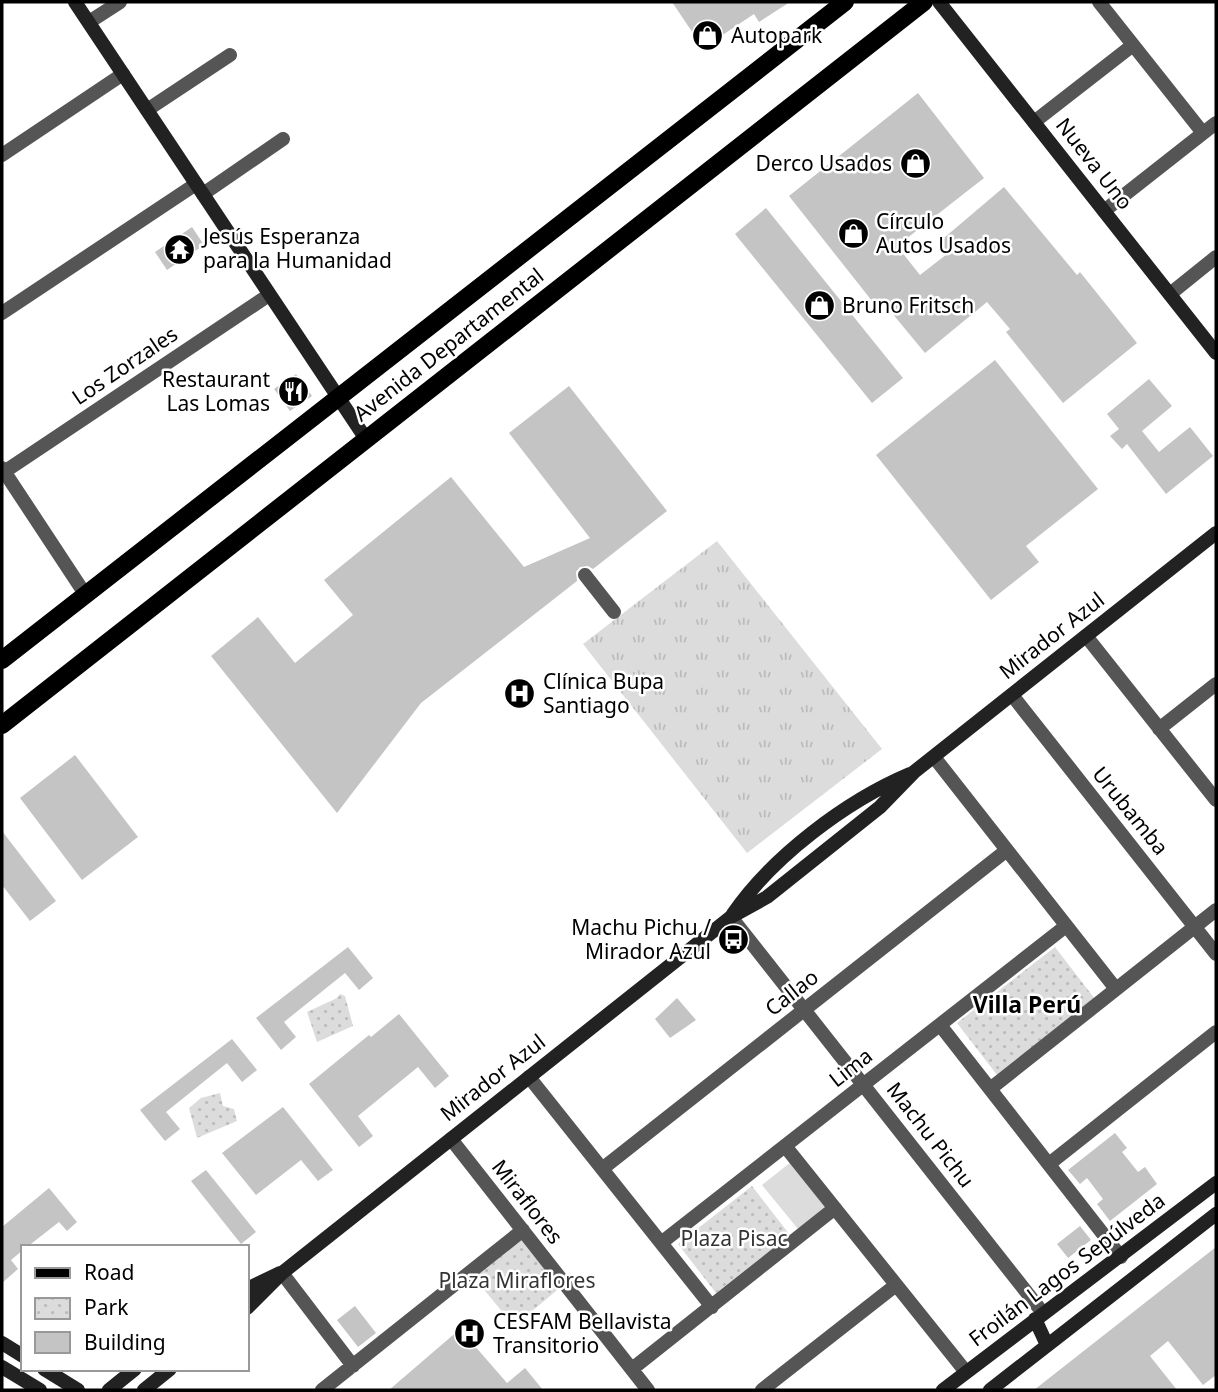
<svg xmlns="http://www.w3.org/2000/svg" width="1218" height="1392" viewBox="0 0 1218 1392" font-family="'Noto Sans',sans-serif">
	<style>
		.grass { fill: url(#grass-tufts) }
		.park { fill: url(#park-dots) }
		.pitch { fill: #dcdcdc }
		.building { fill: #c4c4c4 }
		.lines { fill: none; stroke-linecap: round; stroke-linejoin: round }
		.street { stroke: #555; stroke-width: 14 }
		.secondary { stroke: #222; stroke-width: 14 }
		.primary { stroke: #000; stroke-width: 18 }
		.labels { text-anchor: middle; stroke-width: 5; stroke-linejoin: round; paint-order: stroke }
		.poi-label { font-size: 21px; fill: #000; stroke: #fff; text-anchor: start }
		.street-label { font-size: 21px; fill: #000; stroke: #fff }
		.park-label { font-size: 21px; fill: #333; stroke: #fff }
		.neighbourhood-label { font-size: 23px; font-weight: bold; fill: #000; stroke: #fff }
	</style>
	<defs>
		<pattern id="grass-tufts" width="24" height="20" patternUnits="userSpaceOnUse" patternTransform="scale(1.75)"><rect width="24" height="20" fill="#dcdcdc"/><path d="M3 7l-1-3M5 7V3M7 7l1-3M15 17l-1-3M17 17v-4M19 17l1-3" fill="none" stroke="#bbb"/></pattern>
		<pattern id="park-dots" width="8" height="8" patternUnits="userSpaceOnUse" patternTransform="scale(1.75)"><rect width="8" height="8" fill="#dcdcdc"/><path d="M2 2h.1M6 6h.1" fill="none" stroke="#bbb" stroke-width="1.8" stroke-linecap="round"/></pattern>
	</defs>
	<rect width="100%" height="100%" fill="#fff"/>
	<path class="grass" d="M 717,541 L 882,749 L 747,853 L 583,644 Z"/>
	<path class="park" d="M 1055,947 L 1095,999 L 997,1075 L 957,1023 Z
		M 340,994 L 345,996 L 353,1026 L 317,1042 L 307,1012 L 337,998 Z
		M 220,1093 L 223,1106 L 234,1109 L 237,1121 L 197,1138 L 189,1108 L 201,1098 Z
		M 752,1186 L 790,1235 L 716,1293 L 678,1244 Z
		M 522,1235 L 562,1286 L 514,1326 L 472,1275 Z"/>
	<path class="pitch" d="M 791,1162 L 826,1207 L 798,1229 L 762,1185 Z"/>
	<path class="building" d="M 672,2 L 790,2 L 759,22 L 754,14 L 703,48 Z
		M 918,93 L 984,178 L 897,246 L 920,275 L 947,254 L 938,243 L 1004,187 L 1077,275 L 1080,272 L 1137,343 L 1063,403 L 1006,332 L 1010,329 L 987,302 L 925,353 L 882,301 L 876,306 L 789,196 Z
		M 766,208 L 903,378 L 872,403 L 735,234 Z
		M 192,227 L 204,245 L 167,270 L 155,252 Z
		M 995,360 L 1098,489 L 1026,546 L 1039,562 L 991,600 L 876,455 Z
		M 296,374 L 312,396 L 290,411 L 274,389 Z
		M 1149,379 L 1172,406 L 1142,431 L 1159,452 L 1190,427 L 1213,456 L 1166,494 L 1127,444 L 1122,449 L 1110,436 L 1119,429 L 1107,414 Z
		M 569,386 L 667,511 L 593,569 L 588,566 L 580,567 L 576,572 L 577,581 L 421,703 L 337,813 L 211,656 L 258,617 L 295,663 L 353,615 L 324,580 L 451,477 L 524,567 L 590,538 L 509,433 Z
		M 75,755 L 138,837 L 82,880 L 20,798 Z
		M 2,831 L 56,901 L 30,921 L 2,885 Z
		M 348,947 L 373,978 L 359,990 L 345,973 L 284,1022 L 296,1037 L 281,1050 L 256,1018 Z
		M 677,998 L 696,1020 L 670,1038 L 655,1019 Z
		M 399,1014 L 449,1076 L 435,1088 L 418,1067 L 358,1116 L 373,1136 L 359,1147 L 309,1084 L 369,1035 L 371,1037 Z
		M 232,1039 L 257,1070 L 242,1082 L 227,1063 L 166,1112 L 180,1129 L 165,1141 L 140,1110 Z
		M 283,1107 L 333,1170 L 318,1181 L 301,1160 L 256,1195 L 222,1153 Z
		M 1115,1133 L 1127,1148 L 1122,1152 L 1138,1172 L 1145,1167 L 1157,1184 L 1110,1221 L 1097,1204 L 1103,1199 L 1087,1178 L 1080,1184 L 1068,1170 Z
		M 206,1170 L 256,1232 L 241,1244 L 191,1181 Z
		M 49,1188 L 77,1222 L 67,1231 L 59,1222 L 27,1247 L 23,1247 L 23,1250 L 11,1260 L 18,1269 L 2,1283 L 2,1227 Z
		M 1080,1226 L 1091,1240 L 1068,1258 L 1057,1244 Z
		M 1216,1247 L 1216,1375 L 1203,1385 L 1168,1341 L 1150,1356 L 1177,1390 L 1034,1390 Z
		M 355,1306 L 376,1333 L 358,1347 L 337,1320 Z
		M 460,1329 L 507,1383 L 525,1368 L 543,1390 L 389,1390 Z"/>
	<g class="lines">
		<path class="street" d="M 1099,2 L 1203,133
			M 89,22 L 120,2
			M 147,110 L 230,55
			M 1034,122 L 1133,45
			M 2,155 L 123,74
			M 203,194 L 283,139
			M 1104,211 L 1216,123
			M 1170,294 L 1216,257
			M 2,313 L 196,184
			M 2,468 L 85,594
			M 4,472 L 269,295
			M 585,575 L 614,612
			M 1086,636 L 1216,800
			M 1012,695 L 1216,954
			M 1159,729 L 1216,684
			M 934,757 L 1116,989
			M 731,917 L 1043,1313
			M 940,1025 L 1121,1257
			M 529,1077 L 712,1307
			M 990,1089 L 1216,910
			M 451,1139 L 648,1390
			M 785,1146 L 966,1372
			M 1049,1164 L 1216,1032
			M 602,1169 L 1007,850
			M 661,1243 L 1066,926
			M 282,1273 L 353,1366
			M 632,1369 L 835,1208
			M 322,1390 L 523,1230
			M 762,1390 L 896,1285"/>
		<path class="secondary" d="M 75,2 L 366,439
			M 939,2 L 1216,353
			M 733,914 C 772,857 846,801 910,774
			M 247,1289 L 280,1273
			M 247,1308 L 282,1273 L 731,917 L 767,897 L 880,807 L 914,772 L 1216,533
			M 1035,1319 L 1047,1345
			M 2,1343 L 23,1356
			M 2,1367 L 40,1390
			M 44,1369 L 78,1390
			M 109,1390 L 135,1369
			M 144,1390 L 170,1369
			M 943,1390 L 1216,1183
			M 990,1390 L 1216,1214"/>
		<path class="primary" d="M 2,660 L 845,2
			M 2,725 L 924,2"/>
	</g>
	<defs>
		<symbol id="shop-disc" viewBox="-11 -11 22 22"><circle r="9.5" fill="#000" stroke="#fff"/><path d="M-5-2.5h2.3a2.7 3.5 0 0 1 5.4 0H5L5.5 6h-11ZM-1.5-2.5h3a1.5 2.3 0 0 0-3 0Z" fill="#fff"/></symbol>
		<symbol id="temple-disc" viewBox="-11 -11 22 22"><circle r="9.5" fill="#000" stroke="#fff"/><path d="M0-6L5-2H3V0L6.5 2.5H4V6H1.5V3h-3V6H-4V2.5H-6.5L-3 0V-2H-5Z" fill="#fff"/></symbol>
		<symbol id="restaurant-disc" viewBox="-11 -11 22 22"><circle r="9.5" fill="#000" stroke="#fff"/><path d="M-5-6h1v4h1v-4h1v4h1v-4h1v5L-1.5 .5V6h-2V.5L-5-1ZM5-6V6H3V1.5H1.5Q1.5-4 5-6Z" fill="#fff"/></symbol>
		<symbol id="hospital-disc" viewBox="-11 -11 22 22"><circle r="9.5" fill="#000" stroke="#fff"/><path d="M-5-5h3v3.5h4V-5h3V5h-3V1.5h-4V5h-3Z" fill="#fff"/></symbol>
		<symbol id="bus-disc" viewBox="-11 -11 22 22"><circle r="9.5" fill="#000" stroke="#fff"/><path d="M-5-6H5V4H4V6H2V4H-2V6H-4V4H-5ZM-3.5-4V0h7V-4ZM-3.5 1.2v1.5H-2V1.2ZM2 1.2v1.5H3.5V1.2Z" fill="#fff"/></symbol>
	</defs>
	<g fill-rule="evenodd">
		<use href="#shop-disc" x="690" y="18" width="35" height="35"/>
		<use href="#shop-disc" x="898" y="146" width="35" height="35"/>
		<use href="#shop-disc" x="836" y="216" width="35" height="35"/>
		<use href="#temple-disc" x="162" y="232" width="35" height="35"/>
		<use href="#shop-disc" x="802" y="288" width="35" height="35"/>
		<use href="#restaurant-disc" x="276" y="374" width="35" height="35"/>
		<use href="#hospital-disc" x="502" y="676" width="35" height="35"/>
		<use href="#bus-disc" x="716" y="922" width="35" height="35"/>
		<use href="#hospital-disc" x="452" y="1316" width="35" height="35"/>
	</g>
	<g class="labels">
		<g class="poi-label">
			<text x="731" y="43">Autopark</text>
			<text x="892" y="171" text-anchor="end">Derco Usados</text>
			<text x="876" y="229">Círculo<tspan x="876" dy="24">Autos Usados</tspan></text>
			<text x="203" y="244">Jesús Esperanza<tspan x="203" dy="24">para la Humanidad</tspan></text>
			<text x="842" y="313">Bruno Fritsch</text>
			<text x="270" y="387" text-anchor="end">Restaurant<tspan x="270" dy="24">Las Lomas</tspan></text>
			<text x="543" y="689">Clínica Bupa<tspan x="543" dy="24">Santiago</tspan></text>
			<text x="711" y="935" text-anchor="end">Machu Pichu /<tspan x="711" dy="24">Mirador Azul</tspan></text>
			<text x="493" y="1329">CESFAM Bellavista<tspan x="493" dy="24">Transitorio</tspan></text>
		</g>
		<g class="street-label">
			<text transform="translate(1094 164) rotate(52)" y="7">Nueva Uno</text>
			<text transform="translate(449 345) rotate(-38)" y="7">Avenida Departamental</text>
			<text transform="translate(125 366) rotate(-34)" y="7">Los Zorzales</text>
			<text transform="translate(1052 636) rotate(-38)" y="7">Mirador Azul</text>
			<text transform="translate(1130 811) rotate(51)" y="7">Urubamba</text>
			<text transform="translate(792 993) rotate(-38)" y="7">Callao</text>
			<text transform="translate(851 1068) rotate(-38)" y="7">Lima</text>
			<text transform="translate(493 1078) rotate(-38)" y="7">Mirador Azul</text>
			<text transform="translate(930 1135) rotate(52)" y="7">Machu Pichu</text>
			<text transform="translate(527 1202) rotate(52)" y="7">Miraflores</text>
			<text transform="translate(1067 1270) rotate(-37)" y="7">Froilán Lagos Sepúlveda</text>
		</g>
		<g class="park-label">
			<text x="734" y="1246">Plaza Pisac</text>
			<text x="517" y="1288">Plaza Miraflores</text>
		</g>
		<g class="neighbourhood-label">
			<text x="1027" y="1013">Villa Perú</text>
		</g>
	</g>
	<rect width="1218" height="1392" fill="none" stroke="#000000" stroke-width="7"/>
	<rect x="21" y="1245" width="228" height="126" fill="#ffffff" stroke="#999999" stroke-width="2"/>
	<rect x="35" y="1268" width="35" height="10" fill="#000000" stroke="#999999" stroke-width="2"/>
	<text x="84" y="1280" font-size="21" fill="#000000">Road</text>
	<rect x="35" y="1298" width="35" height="21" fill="url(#park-dots)" stroke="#999999" stroke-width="2"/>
	<text x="84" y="1315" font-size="21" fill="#000000">Park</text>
	<rect x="35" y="1332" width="35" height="21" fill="#c4c4c4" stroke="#999999" stroke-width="2"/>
	<text x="84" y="1350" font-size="21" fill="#000000">Building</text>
</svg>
